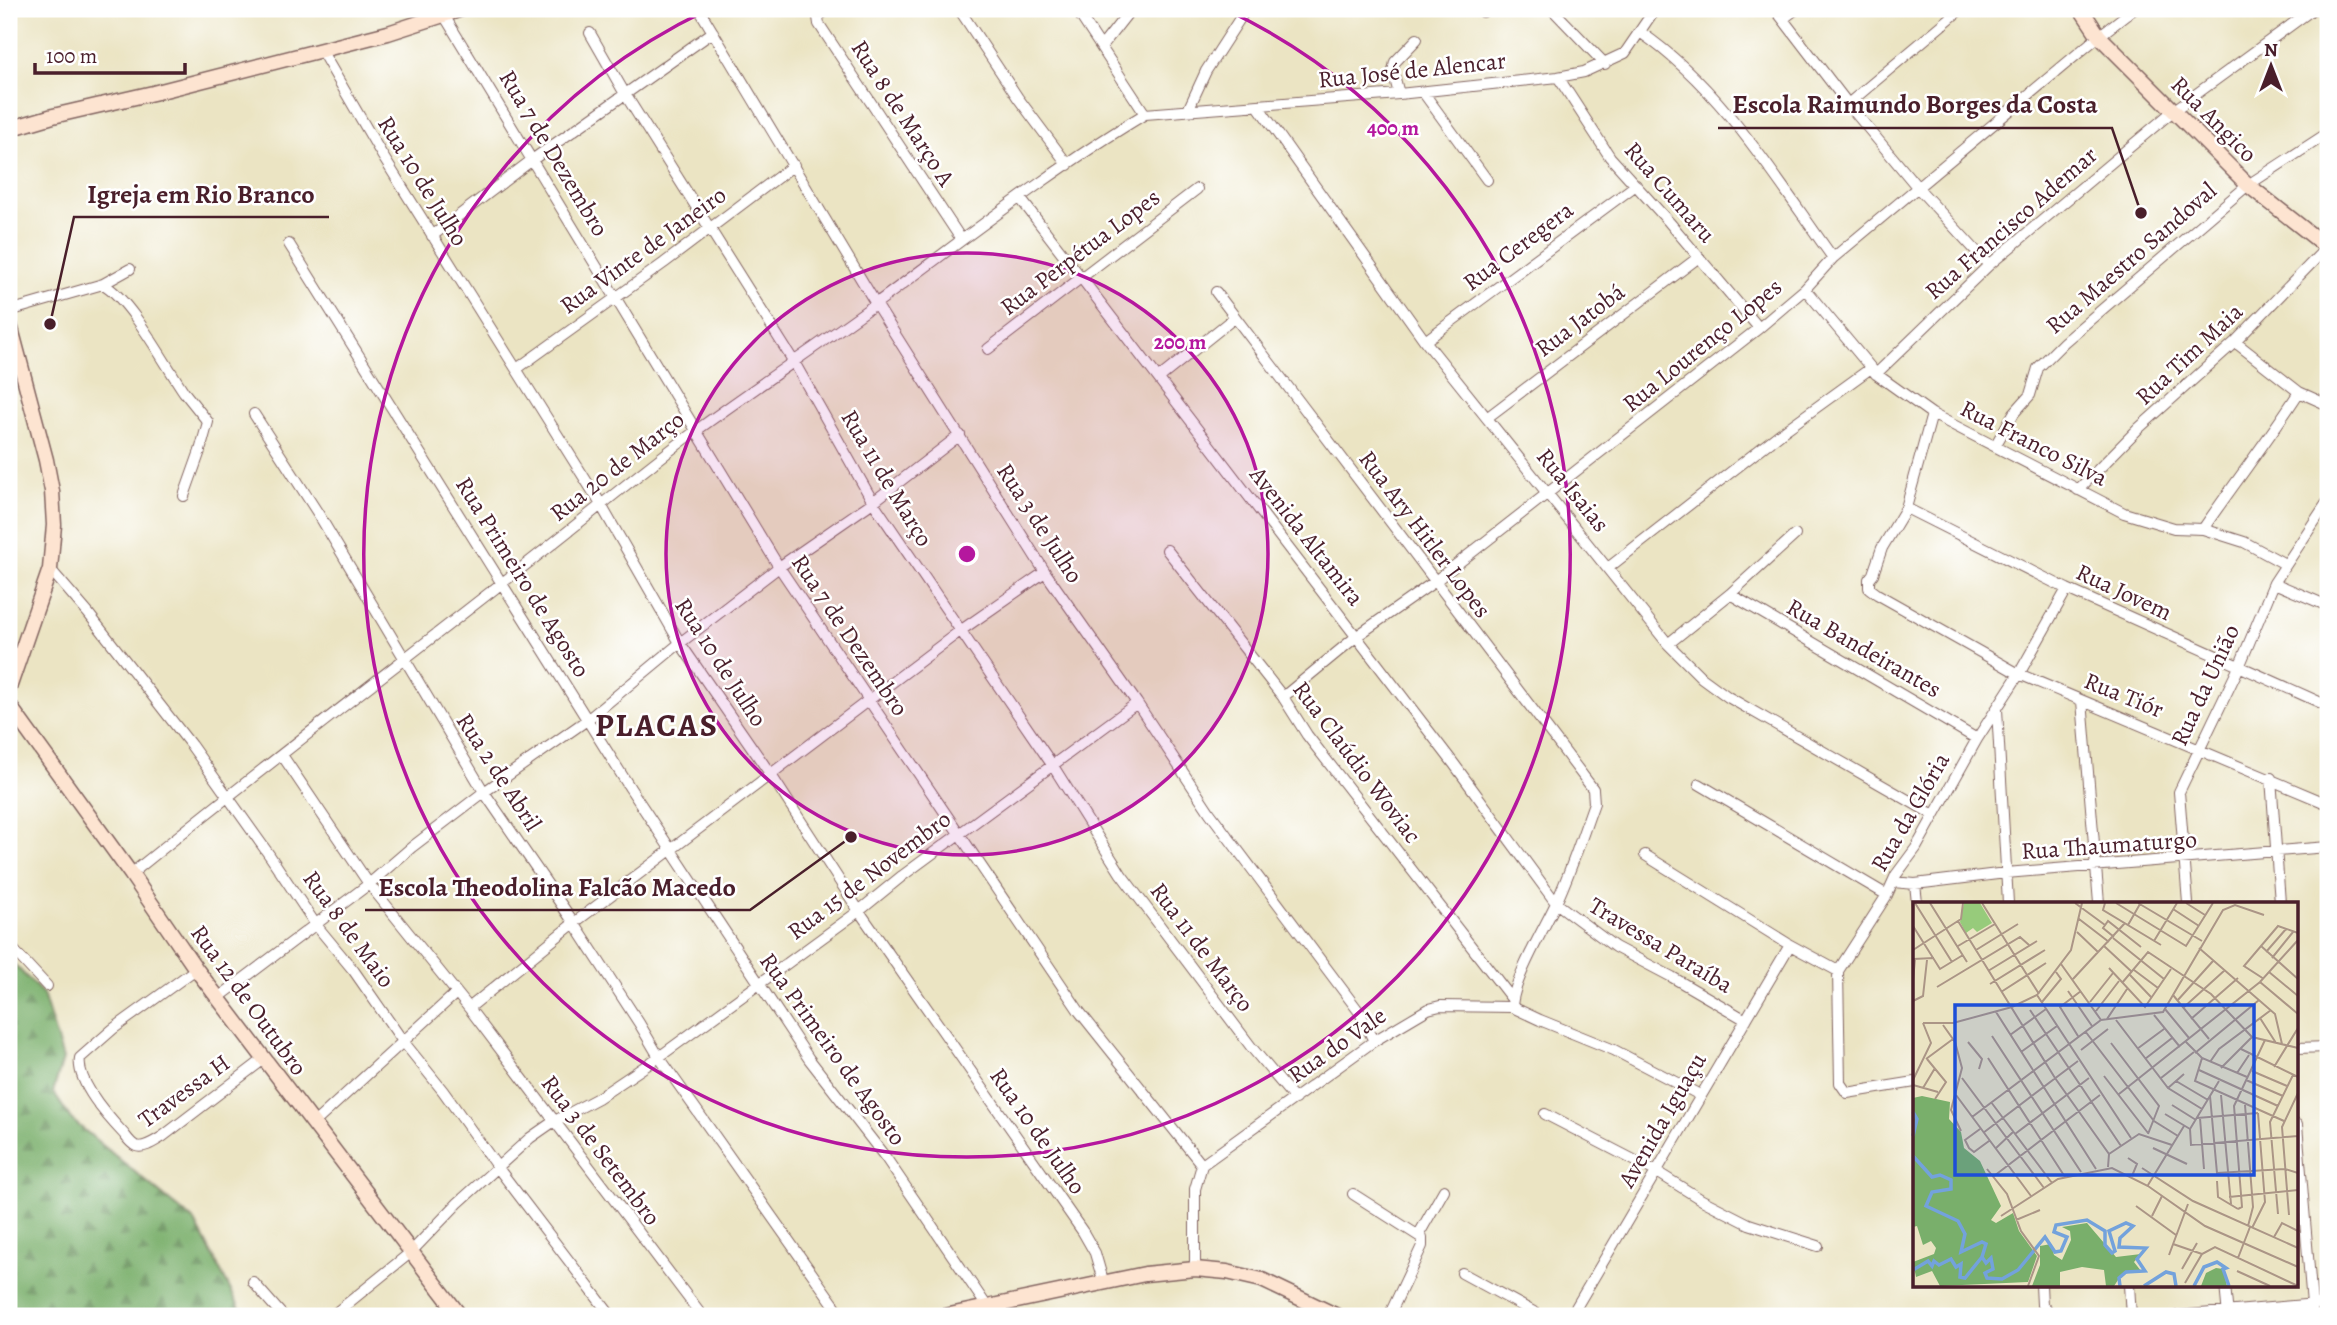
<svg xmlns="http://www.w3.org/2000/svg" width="2337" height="1325" viewBox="0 0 2337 1325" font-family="Alegreya,serif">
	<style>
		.forest { fill: url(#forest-firs); stroke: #62674b; stroke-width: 2 }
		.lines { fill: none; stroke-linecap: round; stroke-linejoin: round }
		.street-casing { stroke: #826460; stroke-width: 12 }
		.secondary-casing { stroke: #826460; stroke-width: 17 }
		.street { stroke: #fff; stroke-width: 10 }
		.secondary { stroke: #fde4d1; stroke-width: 14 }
		.ring { fill: none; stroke: #b5179e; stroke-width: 3.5 }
		.labels { text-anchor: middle; stroke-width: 5; stroke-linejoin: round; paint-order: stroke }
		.street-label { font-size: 24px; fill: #4a1f2b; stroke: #fff }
		.district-label { font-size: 32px; font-weight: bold; letter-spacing: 2px; fill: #4a1f2b; stroke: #fff }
		.inset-river { fill: none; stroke: #73a2dc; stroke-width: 3.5 }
		.inset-road { fill: none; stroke: #ab9586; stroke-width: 2 }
		.view { fill: #1d4ed8; fill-opacity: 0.15; stroke: #1d4ed8; stroke-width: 3.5 }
		.inset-edge { fill: none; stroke: #4a1f2b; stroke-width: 3.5 }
		.centre { fill: #b5179e; stroke: #fff; stroke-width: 3.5 }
		.ring-label { font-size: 21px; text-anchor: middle; font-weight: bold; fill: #b5179e; stroke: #fff; stroke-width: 5; stroke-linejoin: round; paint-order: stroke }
		.leader { fill: none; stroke: #4a1f2b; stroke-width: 2.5 }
		.callout-dot { fill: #4a1f2b; stroke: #fff; stroke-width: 2.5 }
		.callout-label { font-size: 26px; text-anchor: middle; font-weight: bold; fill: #4a1f2b; stroke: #fff; stroke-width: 5; stroke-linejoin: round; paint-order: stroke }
	</style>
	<defs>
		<pattern id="forest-firs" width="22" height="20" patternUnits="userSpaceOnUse" patternTransform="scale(1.75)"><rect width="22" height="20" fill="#79af6b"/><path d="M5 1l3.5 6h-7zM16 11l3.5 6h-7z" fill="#658e58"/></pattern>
	</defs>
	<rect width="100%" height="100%" fill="#fff"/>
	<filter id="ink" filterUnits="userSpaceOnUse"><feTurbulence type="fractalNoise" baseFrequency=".0143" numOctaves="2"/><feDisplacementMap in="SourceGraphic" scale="14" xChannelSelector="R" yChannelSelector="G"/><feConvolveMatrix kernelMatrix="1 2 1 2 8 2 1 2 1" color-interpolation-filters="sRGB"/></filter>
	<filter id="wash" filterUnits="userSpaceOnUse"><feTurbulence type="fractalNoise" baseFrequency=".00686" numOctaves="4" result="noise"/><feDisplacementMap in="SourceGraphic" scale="28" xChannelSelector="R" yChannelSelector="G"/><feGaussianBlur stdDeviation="1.57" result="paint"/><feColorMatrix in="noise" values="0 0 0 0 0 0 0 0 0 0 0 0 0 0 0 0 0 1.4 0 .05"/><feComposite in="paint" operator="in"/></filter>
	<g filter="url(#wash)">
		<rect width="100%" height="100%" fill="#ebe4c3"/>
		<path class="forest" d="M 9,959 L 43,994 L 63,1059 L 53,1092 L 71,1119 L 195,1222 L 244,1316 L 9,1316 Z"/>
	</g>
	<g filter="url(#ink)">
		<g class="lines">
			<defs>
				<path id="street" d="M 699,9 L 876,304 L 1045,572 L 1137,703 L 1210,813 L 1360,1013 L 1374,1041
					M 827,9 L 818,17 L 819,24 L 961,239
					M 959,9 L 1018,98 L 1068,165
					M 1076,9 L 1145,114
					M 1480,9 L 1483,12 L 1485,9
					M 1552,9 L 1605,64
					M 1775,9 L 1848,104 L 1918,188 L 1989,265
					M 442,12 L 779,567 L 1079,1011 L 1202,1165
					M 1783,19 L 1796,9
					M 1640,32 C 1722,88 1776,179 1833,258
					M 590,33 L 625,94 L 794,362 L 873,502 L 1053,766 L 1121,874 L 1252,1048 L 1295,1099
					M 1102,46 L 1131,9
					M 321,50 L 382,155 L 597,498 L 680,643 L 771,775 L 859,911 L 1083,1232 L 1095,1253 L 1104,1284
					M 1558,77 L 1610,157 L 1669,222 L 1759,328
					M 1423,92 L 1487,180
					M 1399,94 L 1393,71 L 1395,62 L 1417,39
					M 1848,104 L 1961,9
					M 1258,106 L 1425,341 L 1668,644 L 1702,678 L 1728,697 L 1934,815
					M 1188,110 L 1206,71 L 1246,9
					M 1020,198 L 1454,764 L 1556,903 L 1615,947 L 1672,977 L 1746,1020
					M 432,236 L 532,160 L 713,32
					M 289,244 L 630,788 L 809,1059 L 886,1158 L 988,1308
					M 103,284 C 130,299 165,364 184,392 C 192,402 200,412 208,422 L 200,451 L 184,496
					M 1805,289 L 1876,374 L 1932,414 L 2124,513 L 2174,528 L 2203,529 L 2244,542 L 2285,564
					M 1216,292 L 1593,789 L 1594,803 C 1582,836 1571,871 1556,903 C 1544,929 1513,980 1512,1007
					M 9,311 L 103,284 L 130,269
					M 1425,341 L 1636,185
					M 2235,342 L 2299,392 L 2328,405
					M 988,349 L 1197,189
					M 518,368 L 664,263 L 794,165
					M 1876,374 L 1989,265 L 2173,111 L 2313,9
					M 1159,378 L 1234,318
					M 254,414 L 319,515 L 484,792 L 574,923 L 639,1023 L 659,1057 L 842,1316
					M 1932,414 L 1906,508 L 1882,548 L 1873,574 L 1869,579 L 1869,588 L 1877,594 L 2019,674 L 2328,804
					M 1488,417 L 1699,257
					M 1995,446 L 2014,413 L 2030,395 L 2038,368 L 2064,342 L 2248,185 L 2328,133
					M 2078,490 L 2139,428 L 2235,342 L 2327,247
					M 1906,508 L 2067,589 L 2328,706
					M 2203,529 C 2235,482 2269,439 2299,392
					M 1167,550 L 1283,697 L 1307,735 L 1512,999
					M 1608,568 L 1781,433 L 1871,368
					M 50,569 L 88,613 L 191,745 L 270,856 L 316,925 L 354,971 L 402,1040 L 443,1091 L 498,1168 L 611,1316
					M 2274,583 L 2328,606
					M 1730,594 L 1977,739
					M 1668,644 L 1730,594 L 1795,535
					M 1283,697 L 1357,636 L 1434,582 L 1759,328 L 1805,289 L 1833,258 L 2099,36 L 2134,9
					M 2082,701 L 2099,903
					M 1997,709 L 2008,903
					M 282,755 L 369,884 L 469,1008 L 702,1316
					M 2271,778 L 2280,903
					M 1699,784 L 1887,895
					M 1645,855 L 1790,945 L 1838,971
					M 131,874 C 253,775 378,680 502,583 C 568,533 631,479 697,430 C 756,387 816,347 874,305 C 963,240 1050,171 1145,114 L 1399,94 L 1558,77 L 1584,72 L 1625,53 L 1655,9
					M 1893,882 L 1915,884 L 2006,873 L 2328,847
					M 1915,884 L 1917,903
					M 2188,903 L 2179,792 L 2239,667 L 2274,583 L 2328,501
					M 9,945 L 47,986
					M 196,969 L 113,1029 L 80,1058 C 76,1082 108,1117 124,1134 C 127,1138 131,1144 136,1146 C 144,1149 155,1141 162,1137 L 264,1059
					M 1838,971 L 1887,895 L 1896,875 L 1916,848 L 1977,739 L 2019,674 L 2067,589
					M 1838,971 L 1840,1083 L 1847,1093 L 1915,1082
					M 218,998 L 369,884 L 412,847 L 484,792 L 587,720 L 680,643 L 779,567 L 873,502 L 960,435
					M 469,1008 L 574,923 L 960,631 L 1045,572
					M 2297,1048 L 2328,1047
					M 1545,1114 L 1657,1172 L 1702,1200 L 1749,1224 L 1818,1246
					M 313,1124 L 455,994
					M 2297,1125 L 2313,1316
					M 1202,1165 L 1374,1041 L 1428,1009 L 1440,1006 L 1512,1007 L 1540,1020 L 1614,1050 L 1700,1095
					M 1353,1194 L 1422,1238 L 1422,1246 L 1389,1316
					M 1419,1234 L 1444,1190
					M 1195,1269 L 1195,1189 L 1202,1165
					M 1462,1273 L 1541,1316
					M 253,1282 L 283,1316
					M 2041,1285 L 2042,1305 L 2052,1316
					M 2129,1285 L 2131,1316
					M 2225,1285 L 2228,1316
					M 332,1316 L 410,1253 L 458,1203 L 530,1138 L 553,1122 L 598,1098 L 659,1057 L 859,911 L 902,876 L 1137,703
					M 1571,1316 L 1790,945
					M 2177,1316 L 2328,1303"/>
				<path id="secondary" d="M 2081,9 L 2099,36 L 2248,185 L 2328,248
					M 9,129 L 53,116 L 153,93 L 388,33 L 462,9
					M 9,321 L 46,460 L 52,491 L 54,525 L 50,569 L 9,688
					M 9,705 L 131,874 L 196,969 L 460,1316
					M 945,1316 L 1145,1274 L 1195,1269 L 1227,1272 L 1262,1280 L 1337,1316"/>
			</defs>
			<use href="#street" class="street-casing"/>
			<use href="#secondary" class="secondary-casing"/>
			<use href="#street" class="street"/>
			<use href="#secondary" class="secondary"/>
		</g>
	</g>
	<circle cx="967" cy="554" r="301" fill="#b5179e" fill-opacity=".12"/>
	<g class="ring">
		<circle cx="967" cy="554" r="301"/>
		<path d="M1227 10A603 603 0 1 1 707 10"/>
	</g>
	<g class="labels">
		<g class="street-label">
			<text transform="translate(1412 70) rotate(-6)" y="8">Rua José de Alencar</text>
			<text transform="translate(903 113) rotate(57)" y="8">Rua 8 de Março A</text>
			<text transform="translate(2214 119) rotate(45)" y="8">Rua Angico</text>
			<text transform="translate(554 153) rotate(59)" y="8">Rua 7 de Dezembro</text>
			<text transform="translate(423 181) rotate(58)" y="8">Rua 10 de Julho</text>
			<text transform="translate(1670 192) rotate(49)" y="8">Rua Cumaru</text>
			<text transform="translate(2011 223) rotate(-41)" y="8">Rua Francisco Ademar</text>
			<text transform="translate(1518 246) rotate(-37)" y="8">Rua Ceregera</text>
			<text transform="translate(643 250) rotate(-36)" y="8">Rua Vinte de Janeiro</text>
			<text transform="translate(1080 252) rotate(-37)" y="8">Rua Perpétua Lopes</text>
			<text transform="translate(2131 258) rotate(-41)" y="8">Rua Maestro Sandoval</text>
			<text transform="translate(1580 320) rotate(-37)" y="8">Rua Jatobá</text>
			<text transform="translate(1702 345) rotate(-39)" y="8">Rua Lourenço Lopes</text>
			<text transform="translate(2189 354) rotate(-43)" y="8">Rua Tim Maia</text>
			<text transform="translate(2034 443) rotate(27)" y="8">Rua Franco Silva</text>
			<text transform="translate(617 466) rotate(-38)" y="8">Rua 20 de Março</text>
			<text transform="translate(887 478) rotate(59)" y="8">Rua 11 de Março</text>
			<text transform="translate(1573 490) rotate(51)" y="8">Rua Isaias</text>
			<text transform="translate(1040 523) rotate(57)" y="8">Rua 3 de Julho</text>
			<text transform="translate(1425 534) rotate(53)" y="8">Rua Ary Hitler Lopes</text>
			<text transform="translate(1307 536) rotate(52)" y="8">Avenida Altamira</text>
			<text transform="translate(523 577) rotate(58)" y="8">Rua Primeiro de Agosto</text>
			<text transform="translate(2124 592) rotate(25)" y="8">Rua Jovem</text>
			<text transform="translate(850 635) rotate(56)" y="8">Rua 7 de Dezembro</text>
			<text transform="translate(1864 648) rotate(30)" y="8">Rua Bandeirantes</text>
			<text transform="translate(721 662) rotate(57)" y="8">Rua 10 de Julho</text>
			<text transform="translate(2205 685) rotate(-65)" y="8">Rua da União</text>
			<text transform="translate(2124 695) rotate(22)" y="8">Rua Tiór</text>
			<text transform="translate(1357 762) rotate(53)" y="8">Rua Claúdio Woviac</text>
			<text transform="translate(499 772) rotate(57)" y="8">Rua 2 de Abril</text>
			<text transform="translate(1910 812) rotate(-60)" y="8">Rua da Glória</text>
			<text transform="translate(2109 845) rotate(-4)" y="8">Rua Thaumaturgo</text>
			<text transform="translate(869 875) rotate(-37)" y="8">Rua 15 de Novembro</text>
			<text transform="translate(349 929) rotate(54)" y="8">Rua 8 de Maio</text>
			<text transform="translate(1661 945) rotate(31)" y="8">Travessa Paraíba</text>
			<text transform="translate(1202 947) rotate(53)" y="8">Rua 11 de Março</text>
			<text transform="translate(249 1000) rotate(54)" y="8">Rua 12 de Outubro</text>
			<text transform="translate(1337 1045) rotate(-35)" y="8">Rua do Vale</text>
			<text transform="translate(833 1049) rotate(54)" y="8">Rua Primeiro de Agosto</text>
			<text transform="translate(184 1091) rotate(-36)" y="8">Travessa H</text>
			<text transform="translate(1662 1120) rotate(-60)" y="8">Avenida Iguaçu</text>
			<text transform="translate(1038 1131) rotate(55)" y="8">Rua 10 de Julho</text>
			<text transform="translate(601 1150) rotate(53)" y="8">Rua 3 de Setembro</text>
		</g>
		<g class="district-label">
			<text x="657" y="736">PLACAS</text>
		</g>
	</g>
	<g transform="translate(1913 902)">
		<rect width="385" height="385" fill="#ebe4c3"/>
		<path d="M 9,194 L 37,200 L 36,217 L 48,230 L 51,246 L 67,259 L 88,304 L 78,318 L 83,321 L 100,311 L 106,329 L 124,354 L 115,380 L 27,384 L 19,369 L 3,375 L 0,360 L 21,352 L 23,346 L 18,339 L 10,343 L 4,324 L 0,325 L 0,196 ZM 174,321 L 203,355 L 228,352 L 221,360 L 228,369 L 209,372 L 201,384 L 193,384 L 191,368 L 169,365 L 147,370 L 147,384 L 119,384 L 127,363 L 127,344 L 138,342 L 141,353 L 149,358 L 158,338 L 157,329 L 149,325 ZM 303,366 L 310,367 L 314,384 L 288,384 L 293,371 Z" fill="#79af6b"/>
		<path d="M 51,1 L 67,1 L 79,21 L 64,30 L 60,26 L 53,31 L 47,20 Z" fill="#97cb7b"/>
		<path class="inset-river" d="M 0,210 L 4,217 L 0,234M 0,254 L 19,275 L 27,273 L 38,278 L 38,287 L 19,290 L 13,304 L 45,319 L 52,332 L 48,350 L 69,340 L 73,342 L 69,355 L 73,361 L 78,356 L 80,367 L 72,371 L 74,376 L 89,377 L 105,368 L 132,335 L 142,350 L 148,349 L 154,335 L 141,330 L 143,323 L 174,318 L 192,329 L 192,343 L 199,351 L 202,349 L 196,329 L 213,321 L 220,324 L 207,336 L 206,345 L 233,346 L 224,357 L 232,369 L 213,370 L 206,376 L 207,384M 0,368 L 15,359 L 19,364 L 21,359 L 26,363 L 38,357 L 43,365 L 48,362 L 47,375 L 52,376 L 69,355M 231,384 L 253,370 L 261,372 L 263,384M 281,384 L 291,365 L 304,360 L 313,366 L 310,367 L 316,384"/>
		<path class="inset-road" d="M 2,1 L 39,60M 17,1 L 54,60M 69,1 L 126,92M 162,1 L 192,23M 192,1 L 190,8 L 248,43M 203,1 L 273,44 L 300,1M 225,1 L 289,39M 273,1 L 292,13M 260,7 L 286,24M 166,17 L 196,40M 45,19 L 142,176 L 196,252 L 195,265M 215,23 L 227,2M 0,24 L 27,67 L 50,53M 164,30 L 185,50M 201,35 L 190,26 L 195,19 L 228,45M 200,36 L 251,77M 241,39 L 264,1M 45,44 L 82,22M 191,44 L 219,70M 348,44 L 385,77M 286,46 L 362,112 L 369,142M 0,48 L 48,17 L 50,1M 63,48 L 105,22M 353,50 L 373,27M 359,56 L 380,30M 0,57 L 21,56M 148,62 L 188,118M 196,66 L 232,105 L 258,67M 221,68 L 245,86M 75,69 L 124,39M 356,70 L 385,94M 217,73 L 238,95M 160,77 L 212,21M 351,77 L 331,64 L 365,24 L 385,31M 0,79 L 2,57M 347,80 L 385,112M 209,81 L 235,50 L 298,92 L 339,135 L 385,146M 77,82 L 132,48M 24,85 L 107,35 L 116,43M 155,89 L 179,124M 88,90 L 133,61M 124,93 L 218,236M 260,93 L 296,137M 0,99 L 10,94 L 14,58M 264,99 L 300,59M 129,100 L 148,77 L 143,70M 177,100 L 200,71M 270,106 L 312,68M 252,107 L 276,136M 117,108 L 208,244M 183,109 L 206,79M 83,110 L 183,267M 241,113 L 267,145M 347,116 L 363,141M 194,117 L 214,87M 278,117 L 325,76M 203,118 L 255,186 L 289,207M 10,121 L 40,121 L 99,105 L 124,93 L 158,48 L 169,1M 30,123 L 42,140 L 49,166 L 38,208 L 48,229M 172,129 L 241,219 L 265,234M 97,133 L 133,107M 79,134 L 168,270M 165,134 L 147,105 L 168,89M 55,140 L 69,157 L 66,167M 273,140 L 289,156 L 334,175M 198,141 L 246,204 L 235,232M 224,147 L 251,127M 328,147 L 385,175M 168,148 L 195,127M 108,150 L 144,124M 282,151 L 346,98M 75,156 L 152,275M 289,156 L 282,179 L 371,219M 13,157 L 40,137M 14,157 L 33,180 L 22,197M 232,157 L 259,136M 297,160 L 306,147 L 358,108M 361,165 L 385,126M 308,166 L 339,135M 286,168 L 365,204M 339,169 L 374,184M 324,171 L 336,153M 191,174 L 235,231M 49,176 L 131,286M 248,176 L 281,150M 0,178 L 18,141 L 10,121M 333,178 L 370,194M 263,179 L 295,198M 0,183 L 25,190M 10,186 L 22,166M 255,186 L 271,172M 206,192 L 347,80 L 385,38M 43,193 L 118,294M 308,193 L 318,302M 297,194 L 304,271 L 372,267 L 385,271M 78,200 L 139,281M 259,203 L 283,218M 332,203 L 340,305 L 335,324M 252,212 L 277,227M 59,215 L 188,118 L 250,110 L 310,8 L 322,3 L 351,13M 284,216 L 345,211M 287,216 L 291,267M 385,219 L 385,253M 67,227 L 52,238 L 56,246 L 61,250 L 76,239M 277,227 L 278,243 L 385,234M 277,227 L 306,179M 70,231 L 165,159M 102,232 L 176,176M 240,246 L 274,262M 82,247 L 100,230M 196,252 L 226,232 L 259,243M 215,256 L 224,262 L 219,274M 229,266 L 280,299 L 385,346M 74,267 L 94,292 L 108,329 L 126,354 L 115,384M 81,274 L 187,193M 304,279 L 305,295 L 325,307M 235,283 L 271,224M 316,295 L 385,288M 223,304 L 263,333M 325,307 L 329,305 L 321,204 L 352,138M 365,312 L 357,220 L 380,173M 376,313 L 369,225 L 385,191M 88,314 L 145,277 L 199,266 L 235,284 L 292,324 L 385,365M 239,314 L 249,294M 103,318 L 127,308M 339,326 L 352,300 L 345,211M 361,335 L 369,321 L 385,329M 260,342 L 289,352M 256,353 L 275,302M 325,356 L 337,325M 269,367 L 284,341M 324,369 L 357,384M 272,381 L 289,352 L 302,345 L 385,384"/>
		<path class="view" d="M 42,103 L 341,103 L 341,273 L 42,273 Z"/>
		<rect width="385" height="385" class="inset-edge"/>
	</g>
	<circle cx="967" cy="554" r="10" class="centre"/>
	<g class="ring-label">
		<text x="1393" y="135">400 m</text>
		<text x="1180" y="349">200 m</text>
	</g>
	<path class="leader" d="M2141 213L2112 128H1718M50 324L74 217H329M851 837L750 910H365"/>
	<g class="callout-dot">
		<circle cx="2141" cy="213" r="7"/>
		<circle cx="50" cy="324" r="7"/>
		<circle cx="851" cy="837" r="7"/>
	</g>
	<g class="callout-label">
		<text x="1915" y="113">Escola Raimundo Borges da Costa</text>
		<text x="201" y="203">Igreja em Rio Branco</text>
		<text x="557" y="896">Escola Theodolina Falcão Macedo</text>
	</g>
	<rect width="2337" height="1325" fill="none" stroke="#fff" stroke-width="35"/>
	<g transform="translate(2271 66)" stroke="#ffffff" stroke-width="5" paint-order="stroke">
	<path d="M0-5L12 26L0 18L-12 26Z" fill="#4a1f2b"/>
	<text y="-10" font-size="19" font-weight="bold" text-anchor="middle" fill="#4a1f2b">N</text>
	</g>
	<path d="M35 63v10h150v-10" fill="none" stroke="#4a1f2b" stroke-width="3.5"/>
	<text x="46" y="63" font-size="21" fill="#4a1f2b" stroke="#ffffff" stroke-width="5" paint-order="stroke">100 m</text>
</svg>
